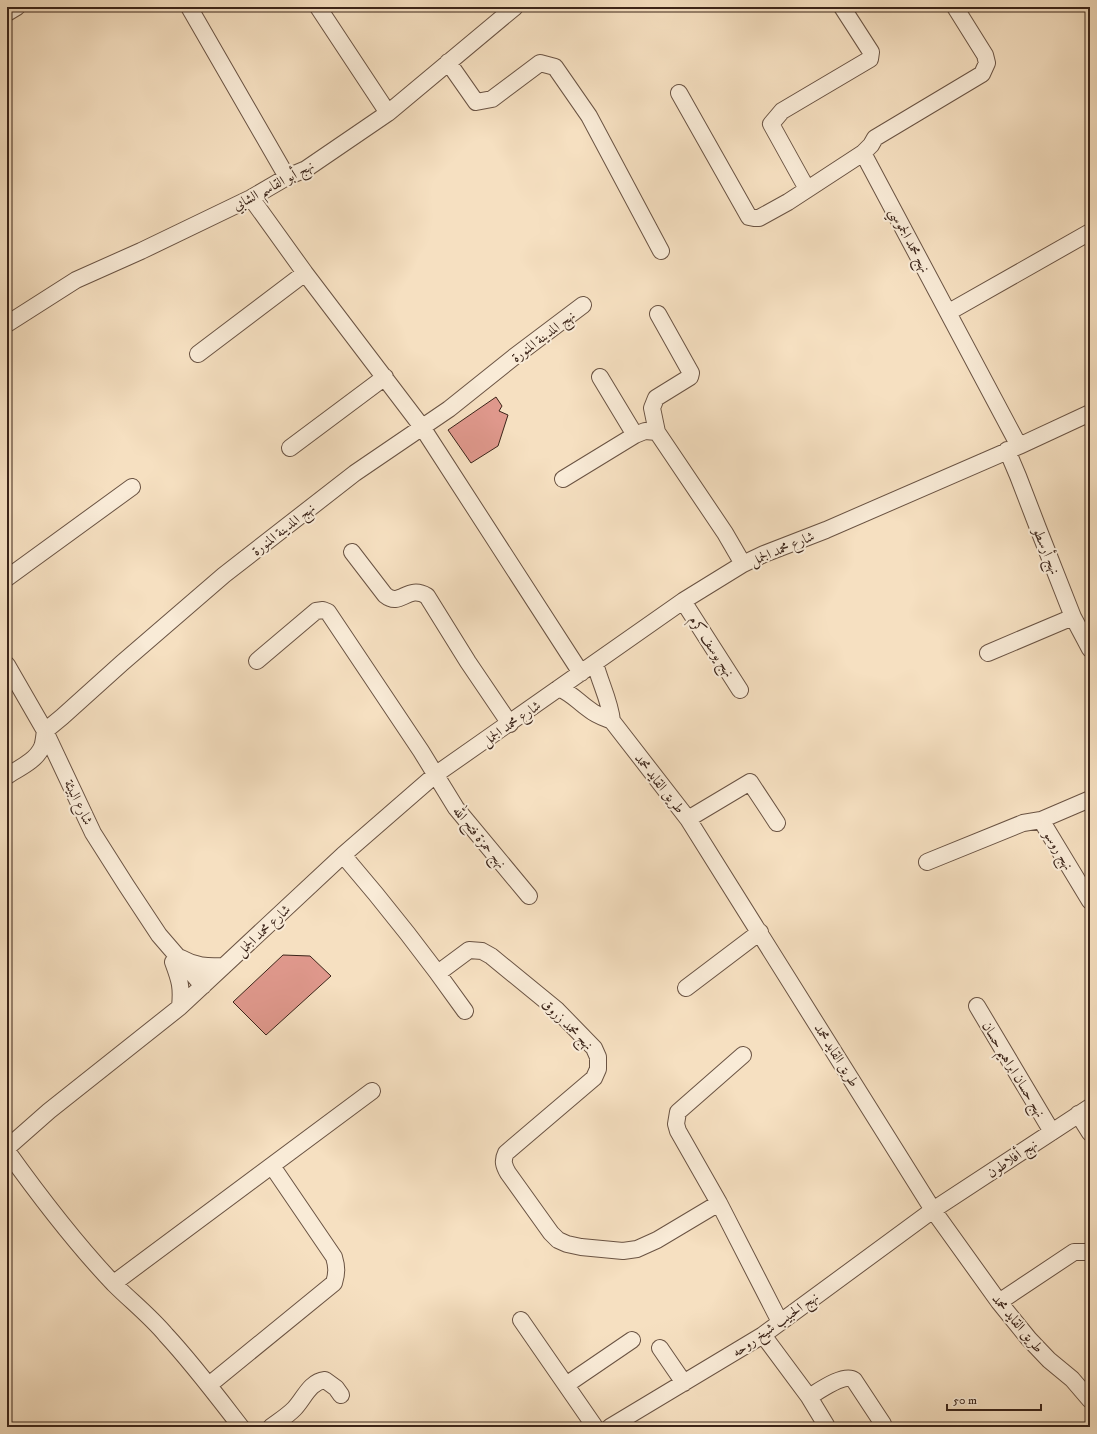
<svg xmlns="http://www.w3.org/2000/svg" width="1097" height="1434" viewBox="0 0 1097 1434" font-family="'IM FELL DW Pica',Amiri,serif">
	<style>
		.building { fill: #df988c; stroke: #3b2419 }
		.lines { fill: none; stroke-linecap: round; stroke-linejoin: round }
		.minor-casing { stroke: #6a5343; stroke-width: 18 }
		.minor { stroke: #f9ebd7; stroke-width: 16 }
		.labels { text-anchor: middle; stroke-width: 4; stroke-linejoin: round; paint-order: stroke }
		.street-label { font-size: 14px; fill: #3b2419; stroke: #f9ebd7 }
	</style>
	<rect width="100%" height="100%" fill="#f6e0c1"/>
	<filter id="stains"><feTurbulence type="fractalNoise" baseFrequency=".005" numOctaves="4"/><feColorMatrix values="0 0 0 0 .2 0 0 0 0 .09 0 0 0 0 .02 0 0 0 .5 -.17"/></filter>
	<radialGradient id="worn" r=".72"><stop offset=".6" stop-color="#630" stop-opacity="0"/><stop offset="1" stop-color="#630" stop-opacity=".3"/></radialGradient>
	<path class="building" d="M 496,397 L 502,406 L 499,411 L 508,415 L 498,446 L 471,463 L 448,430 Z
		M 283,955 L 310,956 L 331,976 L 266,1035 L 233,1002 Z"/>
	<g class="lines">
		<defs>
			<path id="minor" d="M 189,7 L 287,177
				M 318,7 L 388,113
				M 7,13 L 17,7
				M 448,62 L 476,102 L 492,99 L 540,63 L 555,67 L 589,116 L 661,251
				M 679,93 L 749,217 L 754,218 L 759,218 L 788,202 L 863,153 L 1019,446
				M 863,153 L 871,145 L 875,138 L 982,74 L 987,63 L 985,55 L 955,7
				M 807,189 L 771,124 L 782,111 L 870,59 L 871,52 L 842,7
				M 251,198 L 305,273 L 422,427 L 581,673
				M 949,312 L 1090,232
				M 7,324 L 76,280 L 141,251 L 251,198 L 287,177 L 306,169 L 388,113 L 515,7
				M 198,354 L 305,273
				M 600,377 L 635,435
				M 657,432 L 652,408 L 656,398 L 690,377 L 691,373 L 658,314
				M 290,448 L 385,377
				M 1007,450 L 1018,476 L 1038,528 L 1073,617 L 1090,649
				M 563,479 L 635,435 L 645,431 L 657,432 L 725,533 L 743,564
				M 352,552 L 385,595 C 401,608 407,584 427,596 L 468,662 L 510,724
				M 7,578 L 132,487
				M 683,601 L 740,690
				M 988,653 L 1073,617
				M 257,661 L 316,611 L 323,610 L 328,612 L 421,751 L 456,808 L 529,896
				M 595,663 C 600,683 610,701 612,721
				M 7,665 L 45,731 L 93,833 L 126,885 L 159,935 L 203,986
				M 559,688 C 574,695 578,702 590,710 C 596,715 605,718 612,721 L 688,819 L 933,1210 L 999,1302 L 1029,1339 L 1049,1360 L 1072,1379 L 1090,1400
				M 7,776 C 19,768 36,761 42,747 C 44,742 44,736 45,731 L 62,717 L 122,663 L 224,575 L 355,473 L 449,409 L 514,357 L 583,305
				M 688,819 L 750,782 L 777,823
				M 1041,820 L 1090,901
				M 343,855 C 386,905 427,957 465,1011
				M 927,862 L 1023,823 L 1041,820 L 1090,799
				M 181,958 C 195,966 207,967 223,966
				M 173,962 C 180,981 182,987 180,1007
				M 438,973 L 469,950 L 482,951 L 491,956 L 557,1010 L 594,1048 L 598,1057 L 598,1069 L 594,1078 L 506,1153 C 502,1161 504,1166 508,1173 L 551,1233 L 558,1240 L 567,1244 L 581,1247 L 623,1251 L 637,1249 L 657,1240 L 719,1203
				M 686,988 L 760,932
				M 977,1006 L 1052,1132
				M 743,1055 L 678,1112 L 676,1124 L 678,1131 L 719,1203 L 780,1322
				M 1078,1114 L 1090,1133
				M 7,1148 L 49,1111 L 180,1007 L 343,855 L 435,775 L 683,601 L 743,564 L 764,554 L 826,530 L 1019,446 L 1090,413
				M 7,1151 C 40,1197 75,1243 114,1284 C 131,1301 150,1316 166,1335 C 193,1364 217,1396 241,1427
				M 114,1283 L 372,1091
				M 999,1302 L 1074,1252 L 1090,1252
				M 521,1320 L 595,1427
				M 763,1335 L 809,1397 L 826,1425
				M 660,1348 L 684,1383
				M 209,1385 L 334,1283 C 337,1273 337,1267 334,1257 L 272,1166
				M 566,1385 L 632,1340
				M 809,1397 C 819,1391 844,1373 854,1380 L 883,1424
				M 271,1427 C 279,1421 287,1416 294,1409 C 304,1399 309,1382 325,1380 L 336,1388 L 341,1395
				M 610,1427 L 763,1335 L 933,1210 L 1090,1107"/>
		</defs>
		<use href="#minor" class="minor-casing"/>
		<use href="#minor" class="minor"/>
	</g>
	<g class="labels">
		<g class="street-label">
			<text transform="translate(273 185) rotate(-28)" y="5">نهج أبو القاسم الشابي</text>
			<text transform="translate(910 240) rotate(62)" y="5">نهج محمد الجموسي</text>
			<text transform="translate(543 336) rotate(-37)" y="5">نهج المدينة المنورة</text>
			<text transform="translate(283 529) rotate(-38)" y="5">نهج المدينة المنورة</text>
			<text transform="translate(782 548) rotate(-23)" y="5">شارع محمد الجمل</text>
			<text transform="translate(1047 551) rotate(68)" y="5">نهج أرسطو</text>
			<text transform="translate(712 646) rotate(57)" y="5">نهج يوسف كرم</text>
			<text transform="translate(511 723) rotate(-35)" y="5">شارع محمد الجمل</text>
			<text transform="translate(660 783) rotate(52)" y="5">طريق القايد محمد</text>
			<text transform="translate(79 802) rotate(64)" y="5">شارع البيئة</text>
			<text transform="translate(480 837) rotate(51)" y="5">نهج حمزة فتح الله</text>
			<text transform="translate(1059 850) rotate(59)" y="5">نهج روسو</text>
			<text transform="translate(263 930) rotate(-43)" y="5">شارع محمد الجمل</text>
			<text transform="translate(568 1024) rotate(45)" y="5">نهج محمد زروق</text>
			<text transform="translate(837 1055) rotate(58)" y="5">طريق القايد محمد</text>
			<text transform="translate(1014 1069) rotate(59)" y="5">نهج حسان ابراهيم حسان</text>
			<text transform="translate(1012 1158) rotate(-34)" y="5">نهج أفلاطون</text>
			<text transform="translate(1018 1323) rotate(50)" y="5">طريق القايد محمد</text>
			<text transform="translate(775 1324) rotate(-35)" y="5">نهج الحبيب شيخ روحه</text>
		</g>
	</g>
	<rect width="1097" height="1434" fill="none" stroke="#f6e0c1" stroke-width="24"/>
	<rect x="8" y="8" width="1081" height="1418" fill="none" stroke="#3b2419" stroke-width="2"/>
	<rect x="12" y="12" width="1073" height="1410" fill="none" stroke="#3b2419"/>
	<path d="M947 1404v6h94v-6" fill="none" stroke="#3b2419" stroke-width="2"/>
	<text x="953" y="1404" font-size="12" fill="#3b2419" stroke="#f9ebd7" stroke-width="3" paint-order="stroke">50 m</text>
	<rect width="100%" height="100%" filter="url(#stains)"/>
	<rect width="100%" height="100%" fill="url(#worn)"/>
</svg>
